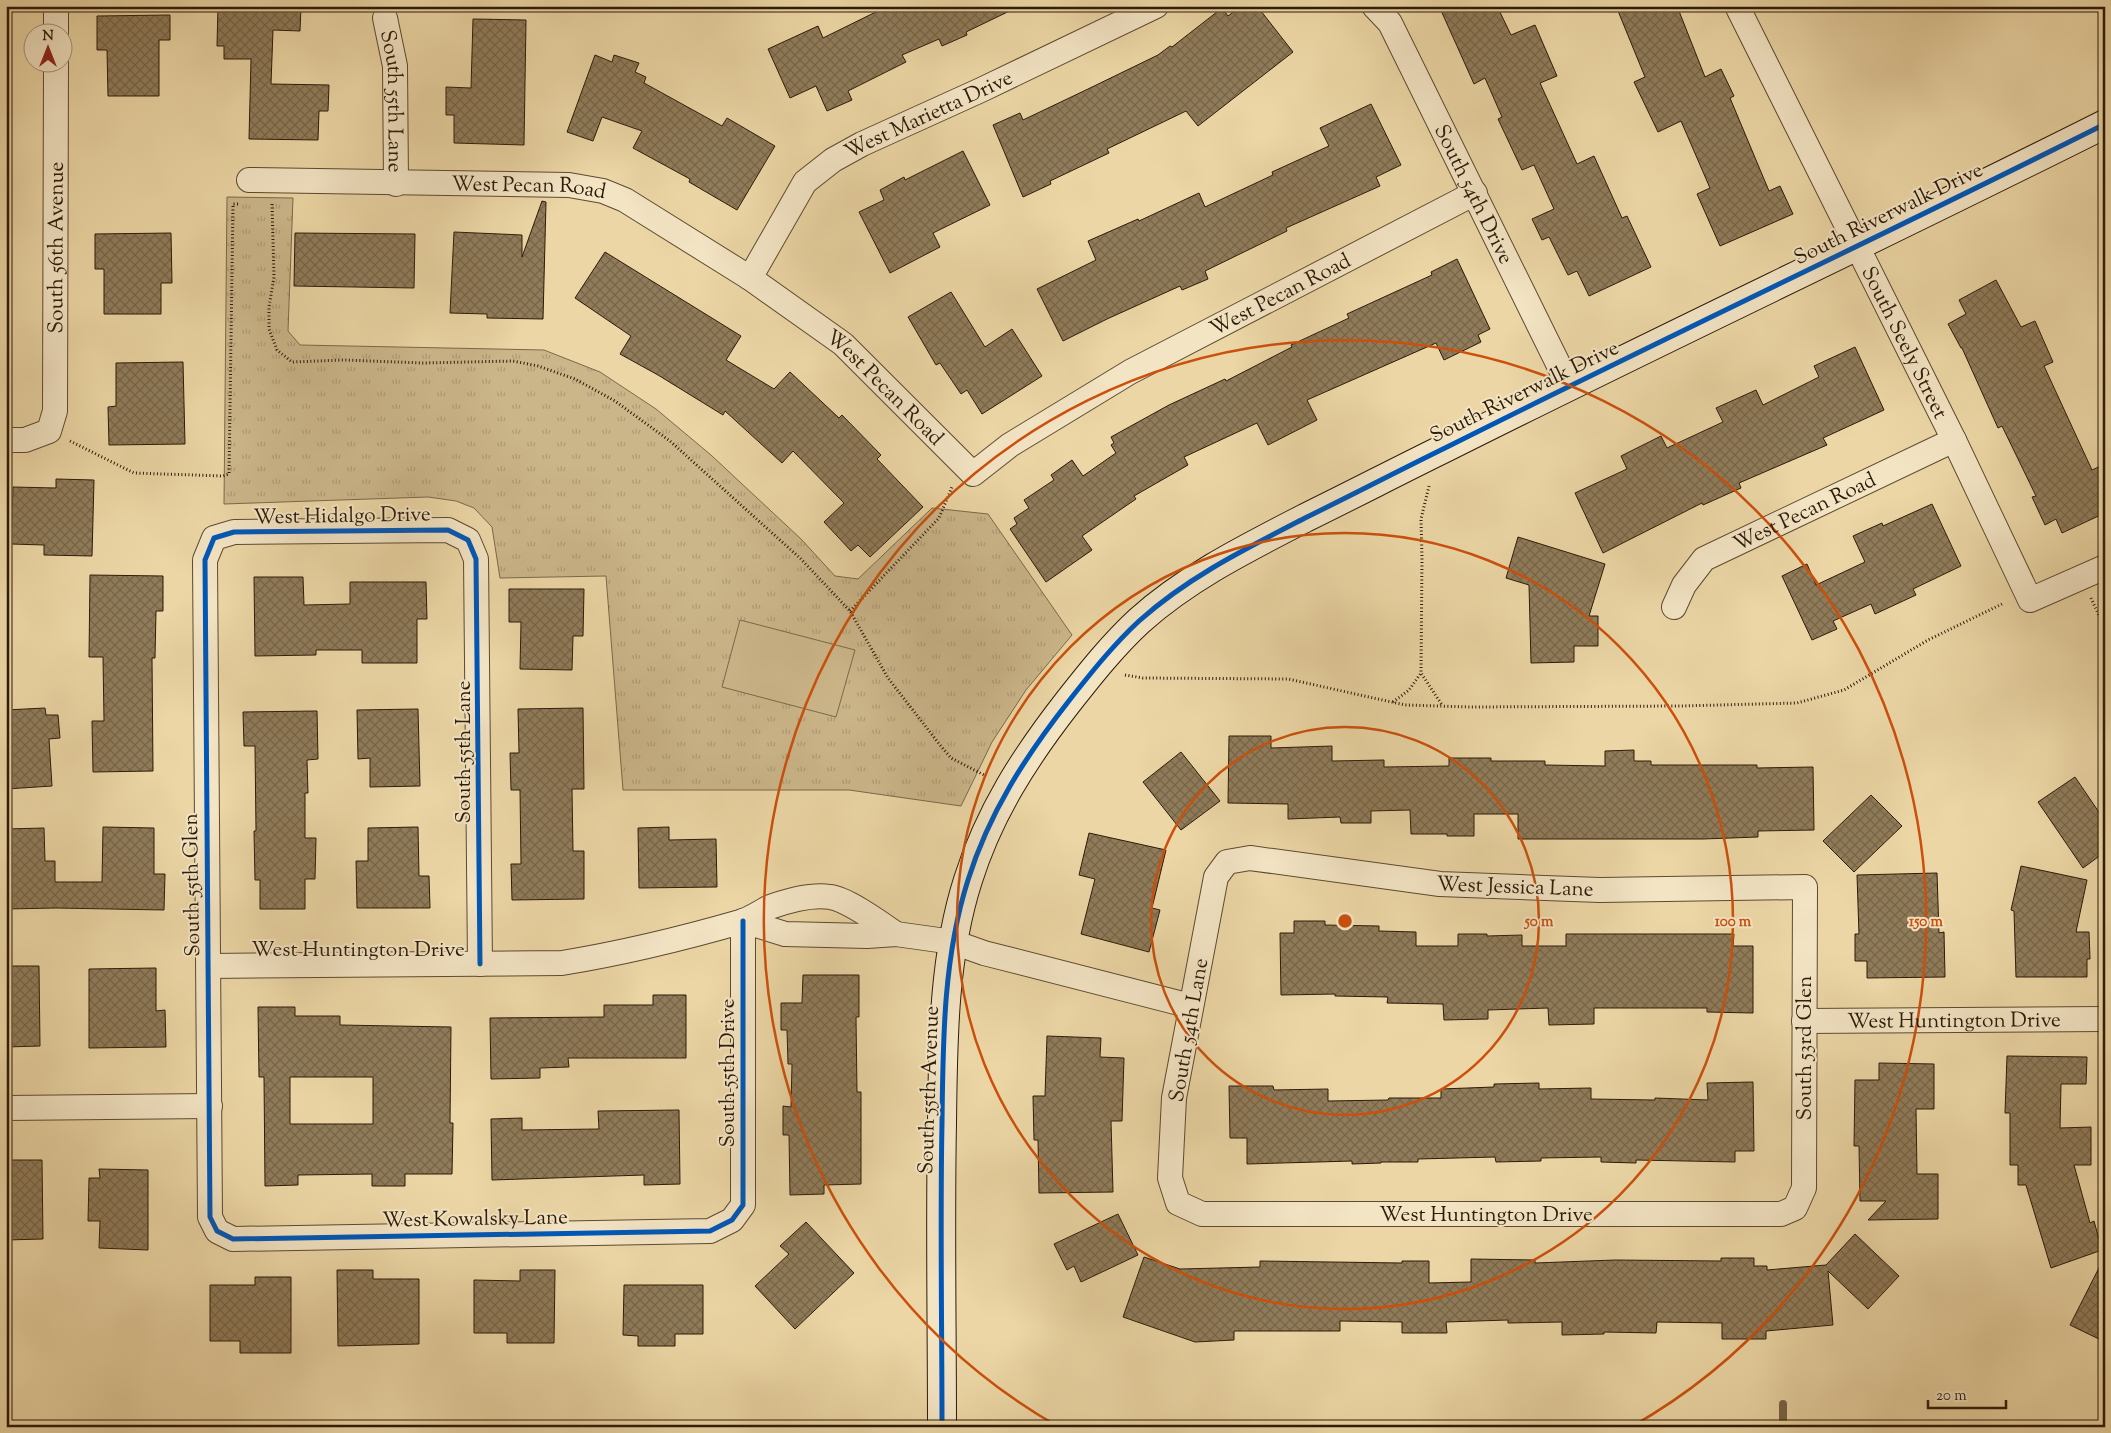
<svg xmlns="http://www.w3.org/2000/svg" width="2111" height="1433" viewBox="0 0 2111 1433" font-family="'Sorts Mill Goudy',serif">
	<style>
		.park { fill: url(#park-tufts); stroke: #7c684a }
		.garden { fill: #cbb68a; stroke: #7c684a }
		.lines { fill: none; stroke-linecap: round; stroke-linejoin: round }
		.stream { stroke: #786547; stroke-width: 8 }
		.building { fill: url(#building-cross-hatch); stroke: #2c1b09; fill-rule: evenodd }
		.street-casing { stroke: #5c4a30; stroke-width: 26 }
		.secondary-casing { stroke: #2c1b09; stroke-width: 30 }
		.path { stroke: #2c1b09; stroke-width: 3; stroke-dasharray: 1 2.5; stroke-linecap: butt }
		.street { stroke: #f3e4c4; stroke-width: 24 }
		.secondary { stroke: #f3e4c4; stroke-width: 28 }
		.cycleway-casing { stroke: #f3e4c4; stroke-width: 8 }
		.cycleway { stroke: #0057b8; stroke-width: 5 }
		.ring { fill: none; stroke: #cc500c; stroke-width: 2.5 }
		.labels { text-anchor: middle; stroke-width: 4; stroke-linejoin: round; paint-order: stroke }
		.street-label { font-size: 21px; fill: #2c1b09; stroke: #f3e4c4 }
		.centre { fill: #cc500c; stroke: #f3e4c4; stroke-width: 2.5 }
		.ring-label { font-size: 15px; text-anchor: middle; font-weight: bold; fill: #cc500c; stroke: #f3e4c4; stroke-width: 4; stroke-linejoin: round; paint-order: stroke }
	</style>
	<defs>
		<pattern id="park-tufts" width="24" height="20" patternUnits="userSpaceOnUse" patternTransform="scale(1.25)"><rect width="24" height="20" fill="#cbb68a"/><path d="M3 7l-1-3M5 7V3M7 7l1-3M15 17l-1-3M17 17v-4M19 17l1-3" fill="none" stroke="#ae9c76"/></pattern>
		<pattern id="building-cross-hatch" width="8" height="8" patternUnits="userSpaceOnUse" patternTransform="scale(1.25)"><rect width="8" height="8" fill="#907c5a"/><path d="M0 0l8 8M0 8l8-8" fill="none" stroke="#766549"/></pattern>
	</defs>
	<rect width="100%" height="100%" fill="#ecd6a5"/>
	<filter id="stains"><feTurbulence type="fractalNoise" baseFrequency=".004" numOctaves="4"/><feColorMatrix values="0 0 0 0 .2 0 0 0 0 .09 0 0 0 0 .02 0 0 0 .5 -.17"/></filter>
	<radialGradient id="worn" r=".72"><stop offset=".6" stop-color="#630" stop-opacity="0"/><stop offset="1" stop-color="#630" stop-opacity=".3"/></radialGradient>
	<path class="park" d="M 227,197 L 293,198 L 288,331 L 300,345 L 544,350 L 600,372 L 656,409 L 711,455 L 801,539 L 835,576 L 858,579 L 932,508 L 988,514 L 1072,635 L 1026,690 L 992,742 L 961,806 L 849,790 L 623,790 L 606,576 L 500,578 L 492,527 L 474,508 L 456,501 L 428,497 L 224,504 Z"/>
	<path class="garden" d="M 740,620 L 855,650 L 836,717 L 722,687 Z"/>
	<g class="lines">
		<path class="stream" d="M 1783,1404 L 1783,1427"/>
	</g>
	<path class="building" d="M 218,6 L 301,6 L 300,31 L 273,30 L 271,84 L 329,85 L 328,111 L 319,111 L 318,140 L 249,139 L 251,59 L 224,59 L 224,46 L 217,46 Z
		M 888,6 L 1020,6 L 966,32 L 967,35 L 942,46 L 939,39 L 902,55 L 906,62 L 848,91 L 852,100 L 827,111 L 816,86 L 790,98 L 768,49 L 818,26 L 823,38 Z
		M 1241,6 L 1257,6 L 1293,52 L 1198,126 L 1186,111 L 1107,149 L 1109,153 L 1050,181 L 1051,184 L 1023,197 L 993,125 L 1020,113 L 1023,120 L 1088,89 L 1158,55 L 1170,46 L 1172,47 L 1222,8 L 1228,16 Z
		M 1439,6 L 1497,6 L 1511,35 L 1535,25 L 1557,76 L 1540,83 L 1577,164 L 1594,156 L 1622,218 L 1627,216 L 1651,267 L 1589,296 L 1577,271 L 1568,275 L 1549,237 L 1542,240 L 1532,219 L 1554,209 L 1534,165 L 1522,170 L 1498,119 L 1502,117 L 1485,78 L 1474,84 Z
		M 1616,6 L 1677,6 L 1705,77 L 1721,69 L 1734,96 L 1730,98 L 1769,191 L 1780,186 L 1793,214 L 1720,246 L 1697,194 L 1710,188 L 1681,121 L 1658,132 L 1634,82 L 1645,77 Z
		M 170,15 L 170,40 L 159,40 L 159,96 L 108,96 L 107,50 L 97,50 L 97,16 Z
		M 473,19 L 526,20 L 524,145 L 454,143 L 454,115 L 446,115 L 446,87 L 471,88 Z
		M 595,55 L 612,62 L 614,55 L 639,63 L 635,72 L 646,77 L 644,83 L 722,126 L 727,118 L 775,146 L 737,210 L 689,182 L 690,179 L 633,148 L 642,131 L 602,117 L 593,141 L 567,132 Z
		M 1371,104 L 1401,165 L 1376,177 L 1380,186 L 1286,228 L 1287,231 L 1205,271 L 1208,279 L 1182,290 L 1180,286 L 1107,319 L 1063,341 L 1037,289 L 1096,260 L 1088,241 L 1138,219 L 1139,221 L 1199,193 L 1205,207 L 1273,175 L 1272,172 L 1329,146 L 1320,128 Z
		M 963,151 L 990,205 L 933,233 L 940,247 L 890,273 L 859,212 L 884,200 L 880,190 L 904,177 L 905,180 Z
		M 542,201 L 546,202 L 543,319 L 487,318 L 487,314 L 450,313 L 454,232 L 522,235 L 522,257 Z
		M 171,233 L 172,283 L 161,283 L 161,314 L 104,314 L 104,269 L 95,269 L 95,234 Z
		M 295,233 L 415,234 L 414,288 L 294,286 Z
		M 605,252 L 741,336 L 726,360 L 774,389 L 790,372 L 839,418 L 842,415 L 881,455 L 877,459 L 923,507 L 870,557 L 858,545 L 851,551 L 824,522 L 844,503 L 793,451 L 782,463 L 725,411 L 723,415 L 658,375 L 620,354 L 631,336 L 575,298 Z
		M 1457,259 L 1490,329 L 1478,335 L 1481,342 L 1444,360 L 1436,343 L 1307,400 L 1317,420 L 1268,445 L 1257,423 L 1184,457 L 1188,465 L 1134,496 L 1136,499 L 1082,536 L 1092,550 L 1046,582 L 1010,529 L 1017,524 L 1014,518 L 1029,508 L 1024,500 L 1054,480 L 1051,475 L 1072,460 L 1083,476 L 1116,453 L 1111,445 L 1114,443 L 1111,437 L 1169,405 L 1225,379 L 1226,381 L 1292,347 L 1291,345 L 1349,318 L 1347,314 L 1432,275 L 1431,272 Z
		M 1996,280 L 2021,327 L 2035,321 L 2053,362 L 2044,366 L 2092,470 L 2105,464 L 2105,513 L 2062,533 L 2056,519 L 2045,525 L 2032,497 L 2036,496 L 2002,426 L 1998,428 L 1962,348 L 1961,348 L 1948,324 L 1966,314 L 1959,300 Z
		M 951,292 L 985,347 L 1012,329 L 1042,376 L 982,414 L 967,390 L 961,394 L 940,363 L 936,365 L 908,317 Z
		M 1855,347 L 1884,410 L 1823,438 L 1827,445 L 1739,483 L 1741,488 L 1703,505 L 1702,503 L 1603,553 L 1575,493 L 1627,469 L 1621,456 L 1661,436 L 1667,448 L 1723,422 L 1716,408 L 1756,390 L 1763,405 L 1819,377 L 1814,366 Z
		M 183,362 L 185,444 L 109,445 L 108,407 L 116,406 L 116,363 Z
		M 56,479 L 94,480 L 92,556 L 44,555 L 44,545 L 11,544 L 13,487 L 56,488 Z
		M 1932,504 L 1961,566 L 1913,589 L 1916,595 L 1875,614 L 1871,604 L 1833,621 L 1837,629 L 1812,640 L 1782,576 L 1807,564 L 1816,585 L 1865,562 L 1853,536 L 1882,523 L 1883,526 Z
		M 1518,537 L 1605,564 L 1589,616 L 1598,616 L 1598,646 L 1574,646 L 1574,662 L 1531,663 L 1529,585 L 1506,578 Z
		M 90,575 L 163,576 L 163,611 L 156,611 L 155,658 L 152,658 L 153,771 L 93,772 L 92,721 L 104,721 L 103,657 L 89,657 Z
		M 254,577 L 303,577 L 304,605 L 350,604 L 350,582 L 426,582 L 427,619 L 417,619 L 417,663 L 362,663 L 362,650 L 316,650 L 316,655 L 255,656 Z
		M 509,589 L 584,589 L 583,636 L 573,636 L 572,670 L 520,669 L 521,622 L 509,622 Z
		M 45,708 L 46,715 L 58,715 L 60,738 L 49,739 L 52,786 L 6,789 L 6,710 Z
		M 583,708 L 584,789 L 572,789 L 573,851 L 584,851 L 584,899 L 512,900 L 511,864 L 521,864 L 520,790 L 511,790 L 510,753 L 519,753 L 518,709 Z
		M 418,709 L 420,786 L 370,787 L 370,758 L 358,759 L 357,710 Z
		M 317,711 L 318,759 L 307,760 L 308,793 L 305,793 L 305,838 L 316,838 L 315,879 L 305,879 L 305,909 L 260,909 L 260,880 L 255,880 L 254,831 L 256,831 L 255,746 L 244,746 L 243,712 Z
		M 1229,736 L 1271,736 L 1271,748 L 1332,746 L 1332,761 L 1384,760 L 1384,767 L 1449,766 L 1449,758 L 1491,758 L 1491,761 L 1545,761 L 1545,765 L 1605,766 L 1605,751 L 1634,750 L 1634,761 L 1651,761 L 1651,765 L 1757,765 L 1757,768 L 1813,767 L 1814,830 L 1758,831 L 1758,837 L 1703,839 L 1518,839 L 1518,814 L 1474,814 L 1474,836 L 1447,836 L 1447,834 L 1411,834 L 1410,810 L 1371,811 L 1371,823 L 1341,823 L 1340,817 L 1288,819 L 1288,804 L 1228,803 Z
		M 1181,752 L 1220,801 L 1181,830 L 1143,782 Z
		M 2075,777 L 2105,821 L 2105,852 L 2083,868 L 2038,802 Z
		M 1871,795 L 1902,826 L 1854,872 L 1823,841 Z
		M 103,827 L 154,828 L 154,874 L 165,874 L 164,910 L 56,908 L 6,909 L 6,829 L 44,828 L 45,861 L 55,861 L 55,882 L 102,882 Z
		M 418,827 L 419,876 L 429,876 L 430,908 L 357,908 L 356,861 L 368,861 L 368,828 Z
		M 669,827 L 669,840 L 716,839 L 717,887 L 639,888 L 638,828 Z
		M 1089,833 L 1166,850 L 1152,908 L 1160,910 L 1149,952 L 1081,934 L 1095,879 L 1079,875 Z
		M 2021,866 L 2087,880 L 2076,932 L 2089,932 L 2090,959 L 2087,959 L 2087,977 L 2016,977 L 2014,911 L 2011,910 Z
		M 1937,873 L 1939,933 L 1944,932 L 1945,977 L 1867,978 L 1867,961 L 1855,961 L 1855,934 L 1859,934 L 1857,875 Z
		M 1294,921 L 1325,921 L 1325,925 L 1379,926 L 1379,931 L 1416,932 L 1416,946 L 1458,946 L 1458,934 L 1487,934 L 1487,936 L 1522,935 L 1522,946 L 1566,946 L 1566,934 L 1734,934 L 1733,946 L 1753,946 L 1753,1013 L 1707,1012 L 1707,1008 L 1594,1008 L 1594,1024 L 1549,1025 L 1548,1008 L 1488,1010 L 1488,1019 L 1444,1020 L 1443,1004 L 1387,1003 L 1388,997 L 1335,996 L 1335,994 L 1281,995 L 1280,933 L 1294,933 Z
		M 6,966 L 39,966 L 40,1046 L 6,1047 Z
		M 156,968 L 156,1011 L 165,1010 L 166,1047 L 89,1048 L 89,969 Z
		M 803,975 L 859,975 L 859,1017 L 856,1017 L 857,1092 L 861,1092 L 861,1184 L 824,1185 L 824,1194 L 790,1195 L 789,1135 L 783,1135 L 783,1106 L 791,1107 L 792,1064 L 788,1064 L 787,1030 L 781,1030 L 781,1003 L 802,1003 Z
		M 653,995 L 686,995 L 686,1058 L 568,1058 L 569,1067 L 540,1068 L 540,1078 L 491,1079 L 490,1018 L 604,1017 L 604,1005 L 653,1005 Z
		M 258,1007 L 295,1007 L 295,1016 L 340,1016 L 340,1025 L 451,1027 L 450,1123 L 453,1123 L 452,1174 L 405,1174 L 405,1186 L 372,1186 L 372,1174 L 298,1175 L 298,1185 L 265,1186 L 264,1077 L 259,1077 ZM 290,1077 L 373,1077 L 373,1124 L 290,1124 Z
		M 1047,1036 L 1101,1038 L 1100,1057 L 1124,1058 L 1122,1121 L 1111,1121 L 1113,1192 L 1039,1193 L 1038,1140 L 1034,1140 L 1033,1096 L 1045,1096 Z
		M 2007,1056 L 2087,1057 L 2086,1084 L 2061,1084 L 2060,1128 L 2091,1127 L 2091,1165 L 2074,1165 L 2090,1223 L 2094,1221 L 2102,1250 L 2051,1268 L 2026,1185 L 2018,1185 L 2018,1165 L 2010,1165 L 2010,1113 L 2005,1113 Z
		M 1879,1063 L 1934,1064 L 1934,1109 L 1916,1109 L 1917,1174 L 1938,1174 L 1938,1219 L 1868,1220 L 1886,1201 L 1860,1201 L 1859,1146 L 1854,1146 L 1855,1080 L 1879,1080 Z
		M 1753,1082 L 1754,1151 L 1735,1151 L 1735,1162 L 1636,1160 L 1636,1163 L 1601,1162 L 1601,1157 L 1541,1158 L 1541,1161 L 1496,1162 L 1495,1157 L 1418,1159 L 1418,1162 L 1381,1162 L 1381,1163 L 1352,1164 L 1352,1161 L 1247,1164 L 1247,1138 L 1230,1138 L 1229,1086 L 1273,1086 L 1274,1090 L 1328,1089 L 1328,1101 L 1388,1100 L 1389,1098 L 1441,1098 L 1441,1089 L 1494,1087 L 1494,1084 L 1539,1083 L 1539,1089 L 1591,1088 L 1591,1099 L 1655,1100 L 1655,1098 L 1708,1100 L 1707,1083 Z
		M 679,1110 L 680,1184 L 644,1185 L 644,1175 L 492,1180 L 491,1119 L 522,1118 L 522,1130 L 599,1129 L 598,1111 Z
		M 6,1160 L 42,1160 L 43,1239 L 6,1240 Z
		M 99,1169 L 148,1170 L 148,1250 L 99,1248 L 100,1221 L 88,1221 L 89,1178 L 100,1178 Z
		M 1118,1214 L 1138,1255 L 1081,1282 L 1074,1266 L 1067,1270 L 1054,1244 Z
		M 806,1222 L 854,1273 L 795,1329 L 755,1286 L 789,1254 L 780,1246 Z
		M 1855,1234 L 1899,1276 L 1868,1309 L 1828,1271 L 1833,1325 L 1766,1331 L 1766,1339 L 1722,1339 L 1722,1323 L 1657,1322 L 1656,1333 L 1604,1332 L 1604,1334 L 1562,1335 L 1562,1322 L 1508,1323 L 1508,1320 L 1446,1322 L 1447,1333 L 1402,1333 L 1402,1322 L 1340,1321 L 1340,1331 L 1234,1331 L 1234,1340 L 1195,1342 L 1123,1317 L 1144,1257 L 1180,1269 L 1260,1267 L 1260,1261 L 1402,1263 L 1402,1261 L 1429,1261 L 1429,1283 L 1471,1282 L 1471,1259 L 1535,1260 L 1535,1263 L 1615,1260 L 1721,1261 L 1721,1258 L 1754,1258 L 1754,1266 L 1767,1266 L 1767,1270 L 1826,1265 Z
		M 2105,1256 L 2105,1342 L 2070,1325 Z
		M 337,1270 L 373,1270 L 373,1279 L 419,1279 L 419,1344 L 338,1346 Z
		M 520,1270 L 555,1270 L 554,1343 L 507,1343 L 507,1333 L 474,1333 L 474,1280 L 520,1281 Z
		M 255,1277 L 291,1277 L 291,1353 L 240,1353 L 240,1341 L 210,1341 L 210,1285 L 255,1285 Z
		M 624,1285 L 703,1285 L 703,1334 L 675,1334 L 675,1346 L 638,1346 L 638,1336 L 623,1335 Z"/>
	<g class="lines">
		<defs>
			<g id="street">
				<path id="s1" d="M 1374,6 L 1390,23 L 1569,386"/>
				<path id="s2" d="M 1737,6 L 1954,440 L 2030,600 L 2105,567"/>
				<path id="s3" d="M 385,18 L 395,66 L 396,184"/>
				<path d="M 56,32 L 56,6"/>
				<path id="s4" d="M 249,180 L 569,185 L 603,191 L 625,200 L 750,278 L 843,344 L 973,474 L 1010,445 L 1130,372 L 1475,193"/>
				<path id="s5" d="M 750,278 L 805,182 L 833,160 L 862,144 L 981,90 L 1156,6"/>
				<path id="s6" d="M 6,440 L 25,440 L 49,431 L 55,411 L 56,62"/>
				<path id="s7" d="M 1674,607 L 1684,585 L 1704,559 L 1954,440"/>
				<path d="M 1250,858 L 1440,884 L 1600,890 L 1805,887 L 1804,1188 L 1795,1208 L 1781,1214 L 1202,1214 L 1178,1203 L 1170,1178 L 1174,1098 L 1216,877 L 1227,862 Z"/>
				<path d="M 743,921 L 785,934 L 867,936 L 896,934 L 953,942 L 984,953 L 1191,1006"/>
				<path d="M 480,964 L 476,559 L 468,540 L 448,530 L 234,532 L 214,538 L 205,560 L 210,1217 L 217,1231 L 233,1239 L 710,1231 L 732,1220 L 743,1205 L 743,921"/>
				<path d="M 209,966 L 562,963 C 623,953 681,939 740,922 C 751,919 760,912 770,907 C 787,901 811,894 830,897 C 847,899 880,923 896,934"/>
				<path id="s8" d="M 1804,1021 L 2105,1019"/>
				<path d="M 6,1108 L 210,1106"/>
			</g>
			<path id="secondary" d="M 942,1427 C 942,1325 940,1224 942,1123 C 943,1042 943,958 968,880 C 989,813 1025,757 1068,702 C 1090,674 1113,645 1139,621 C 1188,577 1247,548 1305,518 C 1352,495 1398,471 1445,448 C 1664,338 1886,234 2105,124"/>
		</defs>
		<use href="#street" class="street-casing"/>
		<use href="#secondary" class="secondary-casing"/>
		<path class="path" d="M 272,204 L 274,277 L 269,307 L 269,329 L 277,350 L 292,362 L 344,360 L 423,363 L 513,361 L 538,366 L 575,379 L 615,401 L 670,441 L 801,559 L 850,611 L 888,678 L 940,745 L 951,758 L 986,776
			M 70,441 L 134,473 L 223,476 L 229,474 L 233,204 L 240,204
			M 1429,486 L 1421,519 L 1422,558 L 1421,673 L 1442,705
			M 2091,598 L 2105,629
			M 850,611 L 939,518 L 952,487
			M 1125,675 L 1143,678 L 1288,679 L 1405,705 L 1471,707 L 1681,706 L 1797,703 L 1844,690 L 1928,640 L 2004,603
			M 1393,702 L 1409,690 L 1421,673"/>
		<use href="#street" class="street"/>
		<use href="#secondary" class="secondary"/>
		<defs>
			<path id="cycleway" d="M 480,964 L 476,559 L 468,540 L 448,530 L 234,532 L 214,538 L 205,560 L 210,1217 L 217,1231 L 233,1239 L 710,1231 L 732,1220 L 743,1205 L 743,921
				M 942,1427 C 942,1325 940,1224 942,1123 C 943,1042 943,958 968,880 C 989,813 1025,757 1068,702 C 1090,674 1113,645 1139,621 C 1188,577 1247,548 1305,518 C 1352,495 1398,471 1445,448 C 1664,338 1886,234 2105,124"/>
		</defs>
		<use href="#cycleway" class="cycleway-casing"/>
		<use href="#cycleway" class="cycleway"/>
	</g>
	<g class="ring">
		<circle cx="1345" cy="921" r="194"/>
		<circle cx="1345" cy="921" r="388"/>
		<path d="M1059 1427A581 581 0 1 1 1631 1427"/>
	</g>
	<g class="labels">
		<g class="street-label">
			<text dy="7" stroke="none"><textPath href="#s3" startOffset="84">South 55th Lane</textPath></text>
			<text dy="7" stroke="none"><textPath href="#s5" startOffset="252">West Marietta Drive</textPath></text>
			<text dy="7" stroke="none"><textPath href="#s4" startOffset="280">West Pecan Road</textPath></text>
			<text dy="7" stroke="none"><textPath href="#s1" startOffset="214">South 54th Drive</textPath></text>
			<text transform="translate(1888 213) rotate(-26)" y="7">South Riverwalk Drive</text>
			<text dy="7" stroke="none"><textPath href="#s6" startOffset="229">South 56th Avenue</textPath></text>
			<text dy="7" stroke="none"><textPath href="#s4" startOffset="1180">West Pecan Road</textPath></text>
			<text dy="7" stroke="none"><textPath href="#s2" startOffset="376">South Seely Street</textPath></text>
			<text dy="7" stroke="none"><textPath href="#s4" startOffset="700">West Pecan Road</textPath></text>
			<text transform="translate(1524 391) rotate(-26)" y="7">South Riverwalk Drive</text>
			<text dy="7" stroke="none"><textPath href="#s7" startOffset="168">West Pecan Road</textPath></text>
			<text transform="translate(342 515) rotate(-1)" y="7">West Hidalgo Drive</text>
			<text transform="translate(463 752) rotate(-90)" y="7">South 55th Lane</text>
			<text transform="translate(191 885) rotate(-91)" y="7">South 55th Glen</text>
			<text transform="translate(1515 886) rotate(2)" y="7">West Jessica Lane</text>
			<text x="358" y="956">West Huntington Drive</text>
			<text dy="7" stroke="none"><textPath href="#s8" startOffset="150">West Huntington Drive</textPath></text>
			<text transform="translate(1188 1030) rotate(-80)" y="7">South 54th Lane</text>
			<text transform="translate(1804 1048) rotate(-90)" y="7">South 53rd Glen</text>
			<text transform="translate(727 1073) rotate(-90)" y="7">South 55th Drive</text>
			<text transform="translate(928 1090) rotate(-88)" y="7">South 55th Avenue</text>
			<text x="1486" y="1221">West Huntington Drive</text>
			<text transform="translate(475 1218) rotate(-1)" y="7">West Kowalsky Lane</text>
		</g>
	</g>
	<circle cx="1345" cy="921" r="8" class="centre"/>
	<g class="ring-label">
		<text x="1539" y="926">50 m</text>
		<text x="1733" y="926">100 m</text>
		<text x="1926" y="926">150 m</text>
	</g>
	<rect width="2111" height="1433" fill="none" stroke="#ecd6a5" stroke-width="25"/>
	<rect x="8" y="8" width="2096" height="1418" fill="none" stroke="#2c1b09" stroke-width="2.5"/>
	<rect x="12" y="12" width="2086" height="1408" fill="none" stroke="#2c1b09"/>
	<g transform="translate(48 48)"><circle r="24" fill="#f3e4c4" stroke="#a39479"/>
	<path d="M0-4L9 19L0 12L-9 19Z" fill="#8f2418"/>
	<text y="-8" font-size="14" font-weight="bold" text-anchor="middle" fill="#2c1b09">N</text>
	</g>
	<path d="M1928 1400v8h78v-8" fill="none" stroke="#2c1b09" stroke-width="2.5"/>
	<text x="1936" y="1400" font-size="15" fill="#2c1b09" stroke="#f3e4c4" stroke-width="4" paint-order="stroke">20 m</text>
	<rect width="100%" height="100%" filter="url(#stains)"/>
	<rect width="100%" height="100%" fill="url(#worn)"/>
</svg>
